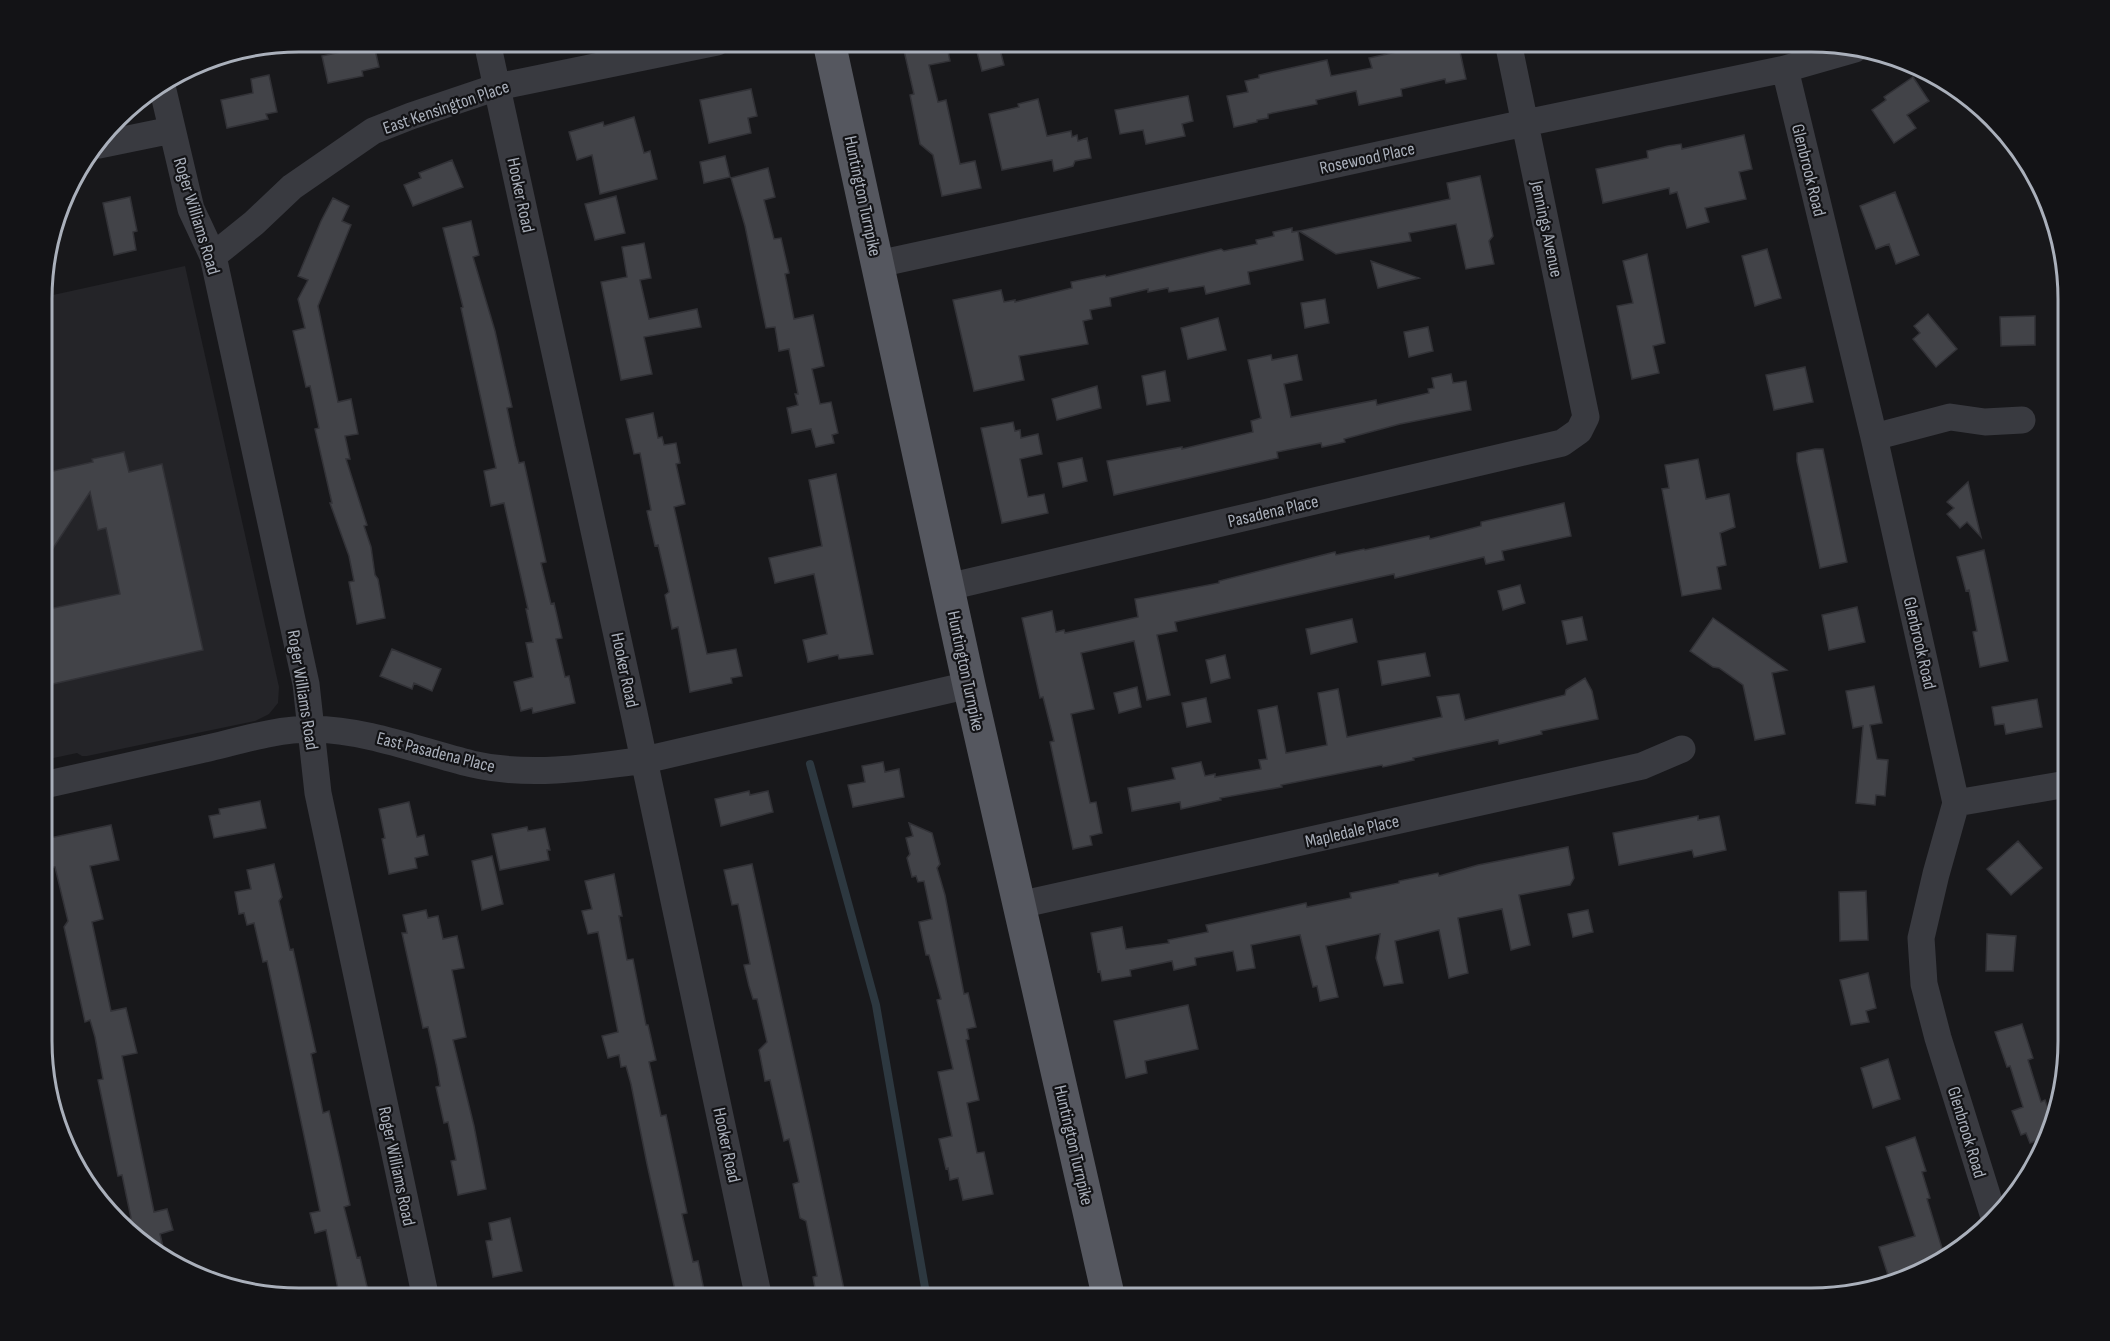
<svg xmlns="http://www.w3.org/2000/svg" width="2110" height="1341" viewBox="0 0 2110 1341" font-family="'Sofia Sans Condensed',sans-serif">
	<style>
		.built { fill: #242428 }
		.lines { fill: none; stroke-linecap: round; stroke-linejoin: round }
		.stream { stroke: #2d3840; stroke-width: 8 }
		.building { fill: #424348; stroke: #323237; stroke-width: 1.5 }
		.minor { stroke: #393a40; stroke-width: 27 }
		.major { stroke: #55575f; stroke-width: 33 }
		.labels { text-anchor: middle; stroke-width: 4.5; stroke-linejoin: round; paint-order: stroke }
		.street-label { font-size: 18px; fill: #aab0bb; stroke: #131316 }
		.rim { fill: none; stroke: #aab0bb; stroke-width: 3 }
	</style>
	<rect width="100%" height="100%" fill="#18181b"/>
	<path class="built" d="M 185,266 L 279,687 L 278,703 L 269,714 L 255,721 L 87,756 L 82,756 L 77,753 L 44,760 L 44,297 Z"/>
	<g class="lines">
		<path class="stream" d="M 810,764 L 876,1005 L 927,1299"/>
	</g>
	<path class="building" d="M 902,42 L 946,42 L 950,61 L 929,65 L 938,102 L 946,100 L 960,164 L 975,161 L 981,188 L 942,196 L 933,155 L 920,144 L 910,95 L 914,94 Z
		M 998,42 L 1004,65 L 982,71 L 976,48 Z
		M 1458,43 L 1466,79 L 1446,83 L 1445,79 L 1401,89 L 1402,96 L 1359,105 L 1356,91 L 1316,100 L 1317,104 L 1268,114 L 1268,118 L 1257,120 L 1257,122 L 1234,127 L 1227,96 L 1248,92 L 1245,81 L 1259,78 L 1259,75 L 1327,60 L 1331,76 L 1372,68 L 1369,58 L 1424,46 L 1425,50 Z
		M 374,45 L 379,67 L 362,71 L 363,76 L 328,83 L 322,56 Z
		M 269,75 L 277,112 L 266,114 L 268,119 L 227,128 L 221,100 L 253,93 L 251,79 Z
		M 1913,77 L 1929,101 L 1907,115 L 1916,128 L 1894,143 L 1872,110 L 1886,100 L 1884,97 Z
		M 751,89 L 757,116 L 748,118 L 751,133 L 709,143 L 700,100 Z
		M 1188,96 L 1193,121 L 1182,124 L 1185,136 L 1146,144 L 1143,130 L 1120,134 L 1115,110 Z
		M 1038,99 L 1047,136 L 1071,131 L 1072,137 L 1077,135 L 1078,141 L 1087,138 L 1091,158 L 1075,161 L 1073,166 L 1054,171 L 1052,160 L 1002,170 L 989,114 L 1019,107 L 1018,104 Z
		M 634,117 L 644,153 L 650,151 L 657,179 L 600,194 L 592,155 L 577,160 L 569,132 L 603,122 L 604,126 Z
		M 1744,135 L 1752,169 L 1739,172 L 1746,199 L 1705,208 L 1709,222 L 1687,228 L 1677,192 L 1670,194 L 1669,188 L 1603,203 L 1596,169 L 1648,158 L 1647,151 L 1668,146 L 1681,144 L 1682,149 Z
		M 725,156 L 730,177 L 704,183 L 700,162 Z
		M 452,160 L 463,187 L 413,206 L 404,185 L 421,178 L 419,173 Z
		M 768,168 L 775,197 L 764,200 L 774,239 L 781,238 L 789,273 L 785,274 L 794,319 L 813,315 L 824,366 L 812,369 L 820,404 L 831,402 L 838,433 L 832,435 L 834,443 L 816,447 L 811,429 L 792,433 L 787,408 L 798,405 L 795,394 L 798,394 L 789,349 L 779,351 L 775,327 L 766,328 L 745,226 L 731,178 Z
		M 1480,176 L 1493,236 L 1489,241 L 1494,264 L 1466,269 L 1456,224 L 1409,233 L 1411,241 L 1336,254 L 1299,231 L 1450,199 L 1447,183 Z
		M 1895,192 L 1919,255 L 1896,264 L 1889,244 L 1876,249 L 1860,206 Z
		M 616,196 L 625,233 L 595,240 L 585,204 Z
		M 130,197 L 137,231 L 133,232 L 136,250 L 114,255 L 103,203 Z
		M 333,198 L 349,206 L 342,221 L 351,225 L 318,306 L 338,402 L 351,399 L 358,434 L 345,436 L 350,459 L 346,459 L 367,525 L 364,526 L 371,547 L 375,575 L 378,579 L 385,618 L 357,624 L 349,582 L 354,581 L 349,556 L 330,503 L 332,503 L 315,429 L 319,428 L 310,386 L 306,387 L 293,331 L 305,328 L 298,299 L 308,280 L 298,276 L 321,221 Z
		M 471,221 L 479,255 L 473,257 L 495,331 L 512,407 L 507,408 L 515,446 L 519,463 L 524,462 L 546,562 L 541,563 L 551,604 L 554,603 L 562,638 L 556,639 L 565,677 L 569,676 L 575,703 L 533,713 L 532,708 L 521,711 L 514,682 L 533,677 L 526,643 L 533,642 L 526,609 L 528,609 L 504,503 L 491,506 L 484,471 L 496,468 L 461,308 L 463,307 L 443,228 Z
		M 1292,228 L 1292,232 L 1298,231 L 1303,260 L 1248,272 L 1250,284 L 1206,294 L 1204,286 L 1169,292 L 1168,288 L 1148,292 L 1148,289 L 1110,298 L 1111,306 L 1090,310 L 1092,319 L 1083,321 L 1088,344 L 1019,356 L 1024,380 L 974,391 L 953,300 L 1001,290 L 1004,302 L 1015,300 L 1015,302 L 1072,288 L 1071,282 L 1105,275 L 1106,277 L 1221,249 L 1224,251 L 1257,244 L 1256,240 L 1274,236 L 1273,232 Z
		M 644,243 L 651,278 L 640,280 L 649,319 L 697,309 L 701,327 L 644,337 L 652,374 L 621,380 L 601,282 L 627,277 L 622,247 Z
		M 1767,249 L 1781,298 L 1755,306 L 1742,256 Z
		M 1647,254 L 1665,343 L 1653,346 L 1659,373 L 1632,379 L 1617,306 L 1633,303 L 1623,261 Z
		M 1371,261 L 1419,278 L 1378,288 Z
		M 1325,299 L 1329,323 L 1305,328 L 1301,303 Z
		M 1928,314 L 1957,349 L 1936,367 L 1913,339 L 1920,333 L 1914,326 Z
		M 2035,316 L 2035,345 L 2001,346 L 2000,317 Z
		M 1218,318 L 1226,350 L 1188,359 L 1181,328 Z
		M 1428,327 L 1433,351 L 1409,357 L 1404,332 Z
		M 1271,355 L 1272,360 L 1297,355 L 1302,380 L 1284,384 L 1291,417 L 1376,400 L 1377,405 L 1429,393 L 1428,389 L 1434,388 L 1432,378 L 1451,374 L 1453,383 L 1466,381 L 1471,410 L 1400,424 L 1344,439 L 1345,442 L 1322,447 L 1321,443 L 1277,452 L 1278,458 L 1114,495 L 1107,461 L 1182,447 L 1182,449 L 1253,432 L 1251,421 L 1261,418 L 1248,360 Z
		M 1805,367 L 1813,402 L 1774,410 L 1766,375 Z
		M 1165,371 L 1170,401 L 1147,405 L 1142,376 Z
		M 1097,386 L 1101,408 L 1057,420 L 1052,399 Z
		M 653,413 L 658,438 L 662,437 L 664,445 L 676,443 L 680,463 L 676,464 L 685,504 L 674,507 L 707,654 L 736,649 L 742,676 L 731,678 L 732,683 L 690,692 L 678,627 L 672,629 L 665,595 L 669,592 L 658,545 L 655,546 L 647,511 L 651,510 L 640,453 L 634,454 L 626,419 Z
		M 1013,422 L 1015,431 L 1020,430 L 1021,438 L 1038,434 L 1042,454 L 1020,459 L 1028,497 L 1044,494 L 1048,513 L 1002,523 L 981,428 Z
		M 1815,449 L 1823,449 L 1847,562 L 1820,568 L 1797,461 L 1797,453 Z
		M 124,452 L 129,472 L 162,464 L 203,650 L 44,686 L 44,610 L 120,594 L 106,528 L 98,530 L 90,492 L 44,562 L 44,473 L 93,462 L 92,459 Z
		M 1082,458 L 1087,481 L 1063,487 L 1058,463 Z
		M 1698,459 L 1706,499 L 1729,494 L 1735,527 L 1720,533 L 1726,565 L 1717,567 L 1721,589 L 1682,596 L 1662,489 L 1669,488 L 1665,465 Z
		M 836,474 L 873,654 L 839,659 L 838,655 L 808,662 L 803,640 L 827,634 L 814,574 L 775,583 L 769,558 L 822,546 L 809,480 Z
		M 1968,482 L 1973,504 L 1981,537 L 1967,522 L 1960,528 L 1947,514 L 1954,508 L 1947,502 Z
		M 1564,503 L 1571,536 L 1502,551 L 1504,560 L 1486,564 L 1484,557 L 1395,578 L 1394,574 L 1175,622 L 1177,631 L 1157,635 L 1170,695 L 1147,700 L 1134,641 L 1081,653 L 1094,709 L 1071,714 L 1090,803 L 1096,802 L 1102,833 L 1090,836 L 1092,845 L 1073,849 L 1050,742 L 1054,741 L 1043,697 L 1040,698 L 1022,618 L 1052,611 L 1056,632 L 1064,630 L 1065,633 L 1138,617 L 1135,599 L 1219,583 L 1219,581 L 1335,552 L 1336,555 L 1364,549 L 1365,550 L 1429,536 L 1430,539 L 1481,526 L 1481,522 Z
		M 1984,550 L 2008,661 L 1980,667 L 1973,632 L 1977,631 L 1969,590 L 1966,591 L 1957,557 Z
		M 1520,585 L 1525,603 L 1503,610 L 1498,591 Z
		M 1857,607 L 1865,642 L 1829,650 L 1822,615 Z
		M 1582,617 L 1587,640 L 1567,644 L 1562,621 Z
		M 1713,618 L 1787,670 L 1772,673 L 1785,734 L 1755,740 L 1743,685 L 1719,668 L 1713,667 L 1690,651 Z
		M 1352,619 L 1357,642 L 1311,654 L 1306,629 Z
		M 392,649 L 441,669 L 432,691 L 414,683 L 412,689 L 380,676 Z
		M 1425,653 L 1430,676 L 1382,685 L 1378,661 Z
		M 1225,655 L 1230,678 L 1211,683 L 1206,660 Z
		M 1585,678 L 1592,691 L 1598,719 L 1541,731 L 1542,734 L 1499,744 L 1498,740 L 1413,758 L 1414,760 L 1383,767 L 1382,765 L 1281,785 L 1282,787 L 1220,798 L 1221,800 L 1181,809 L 1180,802 L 1132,811 L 1128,788 L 1175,779 L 1172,768 L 1201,762 L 1205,776 L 1215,774 L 1215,777 L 1261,769 L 1259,760 L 1267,759 L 1258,710 L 1277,706 L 1286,753 L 1327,745 L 1318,693 L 1338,689 L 1347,737 L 1442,717 L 1437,697 L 1459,694 L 1465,720 L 1565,695 L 1566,690 Z
		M 1874,686 L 1882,723 L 1870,725 L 1877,759 L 1888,760 L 1885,796 L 1876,795 L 1875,805 L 1856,803 L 1863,726 L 1853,728 L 1846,691 Z
		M 1137,687 L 1141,707 L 1119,713 L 1114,693 Z
		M 1206,698 L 1211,722 L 1187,727 L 1182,703 Z
		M 2037,699 L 2042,727 L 2006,734 L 2004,724 L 1995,725 L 1992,707 Z
		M 883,762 L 885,772 L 899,769 L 904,797 L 853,807 L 848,785 L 865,782 L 862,766 Z
		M 749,791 L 750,795 L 768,791 L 773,812 L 721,826 L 715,799 Z
		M 260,801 L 266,828 L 214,838 L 209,816 L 220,814 L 219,809 Z
		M 409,802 L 417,837 L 424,835 L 428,855 L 415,858 L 417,868 L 389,874 L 382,839 L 385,838 L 379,809 Z
		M 1698,816 L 1698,820 L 1719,816 L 1726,850 L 1694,857 L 1692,850 L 1619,865 L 1613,833 Z
		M 909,823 L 932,833 L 940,864 L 937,868 L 945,895 L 964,994 L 968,993 L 976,1027 L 967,1029 L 969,1039 L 966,1040 L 979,1100 L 967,1103 L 977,1153 L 984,1152 L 993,1194 L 963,1200 L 958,1178 L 950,1180 L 948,1168 L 946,1169 L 939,1139 L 952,1136 L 938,1072 L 953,1069 L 937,1000 L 941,999 L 929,955 L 926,955 L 919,922 L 932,919 L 924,881 L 918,882 L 916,876 L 912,877 L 907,858 L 910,854 L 906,838 L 913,836 Z
		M 111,825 L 119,860 L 90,866 L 103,919 L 92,922 L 111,1011 L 126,1008 L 137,1053 L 122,1056 L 154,1212 L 167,1209 L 173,1230 L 160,1234 L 166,1260 L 157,1256 L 123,1220 L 131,1218 L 122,1175 L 118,1176 L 98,1080 L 103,1079 L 95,1037 L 90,1020 L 85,1022 L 64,927 L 68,921 L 55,867 L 52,867 L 45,839 Z
		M 527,827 L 528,831 L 545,828 L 550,850 L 547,850 L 549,860 L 500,870 L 492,834 Z
		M 2018,841 L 2042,868 L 2011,895 L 1987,869 Z
		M 1568,847 L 1574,878 L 1570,885 L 1519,895 L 1530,945 L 1511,950 L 1502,909 L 1458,918 L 1468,973 L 1449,978 L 1439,930 L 1395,941 L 1403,983 L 1384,986 L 1376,958 L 1380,934 L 1326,946 L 1338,997 L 1320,1001 L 1317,986 L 1313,987 L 1300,935 L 1251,945 L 1255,968 L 1237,971 L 1233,951 L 1195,958 L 1196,965 L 1174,970 L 1172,961 L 1130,970 L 1131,976 L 1102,981 L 1100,971 L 1098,972 L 1091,933 L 1122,927 L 1126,949 L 1169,943 L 1168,940 L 1208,932 L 1206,925 L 1306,903 L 1307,907 L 1351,898 L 1350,893 L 1399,883 L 1399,881 L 1438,873 L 1439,876 L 1478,865 Z
		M 492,856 L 503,904 L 482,910 L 472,861 Z
		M 274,864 L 282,897 L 279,901 L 290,950 L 293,949 L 316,1052 L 311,1054 L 323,1113 L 329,1111 L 350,1205 L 344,1207 L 357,1258 L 360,1257 L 370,1299 L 340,1299 L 326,1230 L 315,1233 L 310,1213 L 320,1211 L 267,961 L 263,962 L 254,923 L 247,925 L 244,913 L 239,914 L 235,892 L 251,889 L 247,870 Z
		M 752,864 L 813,1142 L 846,1299 L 817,1299 L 813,1277 L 817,1276 L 806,1221 L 800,1218 L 793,1184 L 799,1182 L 789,1139 L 784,1141 L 770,1080 L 765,1081 L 759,1050 L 767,1042 L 757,999 L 753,999 L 749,986 L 744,965 L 750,964 L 738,904 L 732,905 L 724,870 Z
		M 614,874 L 622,916 L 619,916 L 627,960 L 633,959 L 646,1025 L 648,1025 L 656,1060 L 649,1062 L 661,1116 L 666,1115 L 687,1213 L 682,1214 L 693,1262 L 698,1261 L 705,1295 L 688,1299 L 677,1299 L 647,1164 L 631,1084 L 626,1066 L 621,1067 L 619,1055 L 608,1058 L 602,1036 L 618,1032 L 598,932 L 588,934 L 582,911 L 592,909 L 585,881 Z
		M 1866,891 L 1868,940 L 1840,941 L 1839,892 Z
		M 426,910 L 428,918 L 438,916 L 443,939 L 457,936 L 464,968 L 452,970 L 466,1037 L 453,1040 L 474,1126 L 486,1189 L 458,1195 L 451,1161 L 456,1160 L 448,1122 L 444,1123 L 436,1087 L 440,1086 L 437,1068 L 428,1027 L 423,1028 L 402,933 L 407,933 L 403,915 Z
		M 1588,910 L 1593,932 L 1573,937 L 1568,914 Z
		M 1987,934 L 2016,936 L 2013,971 L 1986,971 Z
		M 1868,973 L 1876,1008 L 1866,1011 L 1869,1022 L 1851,1025 L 1840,980 Z
		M 1188,1005 L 1198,1049 L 1145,1061 L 1147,1073 L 1126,1078 L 1114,1021 Z
		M 2022,1024 L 2033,1058 L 2028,1060 L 2041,1102 L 2045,1100 L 2054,1125 L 2048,1137 L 2030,1143 L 2026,1133 L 2021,1135 L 2012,1111 L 2023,1107 L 2010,1066 L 2007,1067 L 1995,1032 Z
		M 1888,1059 L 1900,1099 L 1873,1108 L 1861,1068 Z
		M 1915,1137 L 1926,1171 L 1922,1172 L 1930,1198 L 1927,1199 L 1945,1258 L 1888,1275 L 1879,1247 L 1915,1236 L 1886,1147 Z
		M 510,1218 L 522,1271 L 493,1277 L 486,1241 L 492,1240 L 489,1223 Z"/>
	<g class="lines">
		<path class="minor" d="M 487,42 L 634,713 L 759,1299
			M 1785,69 L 1874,437 L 1956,803 L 1936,874 L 1921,938 L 1924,984 L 1938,1038 L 1993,1214
			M 162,86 L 191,209 L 213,256 L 306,684 L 318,793 L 426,1299
			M 99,145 L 172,130
			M 213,256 L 254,223 L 292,187 L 373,131 L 411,116 L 497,87 L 717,42
			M 878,264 L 1525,123 L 1785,69 L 1855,49
			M 1874,437 L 1950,417 L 1985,422 L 2022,420
			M 948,587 L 1562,443 L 1579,431 L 1586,417 L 1508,42
			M 44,785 C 98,773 151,761 204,749 C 239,741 276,729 312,729 C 368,730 419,751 472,764 C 528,777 588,768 645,760 L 969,685
			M 1956,803 L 2067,784
			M 1019,905 L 1642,766 L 1682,749"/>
		<path class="major" d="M 829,42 L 969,685 L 1109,1299"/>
	</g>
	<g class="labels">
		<g class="street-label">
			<text transform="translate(446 107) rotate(-19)" y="6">East Kensington Place</text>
			<text transform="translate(1367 158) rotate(-12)" y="6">Rosewood Place</text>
			<text transform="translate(1809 170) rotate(76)" y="6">Glenbrook Road</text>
			<text transform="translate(521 195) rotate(78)" y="6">Hooker Road</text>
			<text transform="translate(863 196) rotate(78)" y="6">Huntington Turnpike</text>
			<text transform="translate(197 216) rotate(73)" y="6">Roger Williams Road</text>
			<text transform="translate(1547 229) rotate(78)" y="6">Jennings Avenue</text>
			<text transform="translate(1273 511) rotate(-13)" y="6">Pasadena Place</text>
			<text transform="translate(1920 643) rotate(77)" y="6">Glenbrook Road</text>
			<text transform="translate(625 670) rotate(78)" y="6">Hooker Road</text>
			<text transform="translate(966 671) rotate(78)" y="6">Huntington Turnpike</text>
			<text transform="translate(303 690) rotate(81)" y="6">Roger Williams Road</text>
			<text transform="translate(436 752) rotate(14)" y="6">East Pasadena Place</text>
			<text transform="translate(1352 831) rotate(-13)" y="6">Mapledale Place</text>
			<text transform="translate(1967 1132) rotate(73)" y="6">Glenbrook Road</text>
			<text transform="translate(727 1145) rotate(78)" y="6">Hooker Road</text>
			<text transform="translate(1074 1145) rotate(77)" y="6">Huntington Turnpike</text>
			<text transform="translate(397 1166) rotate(78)" y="6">Roger Williams Road</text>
		</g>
	</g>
	<path d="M0 0H2110V1341H0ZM299 52H1811A247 247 0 0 1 2058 299V1041A247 247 0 0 1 1811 1288H299A247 247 0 0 1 52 1041V299A247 247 0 0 1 299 52Z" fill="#131316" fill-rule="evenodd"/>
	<path class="rim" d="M299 52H1811A247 247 0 0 1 2058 299V1041A247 247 0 0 1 1811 1288H299A247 247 0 0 1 52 1041V299A247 247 0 0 1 299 52Z"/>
</svg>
